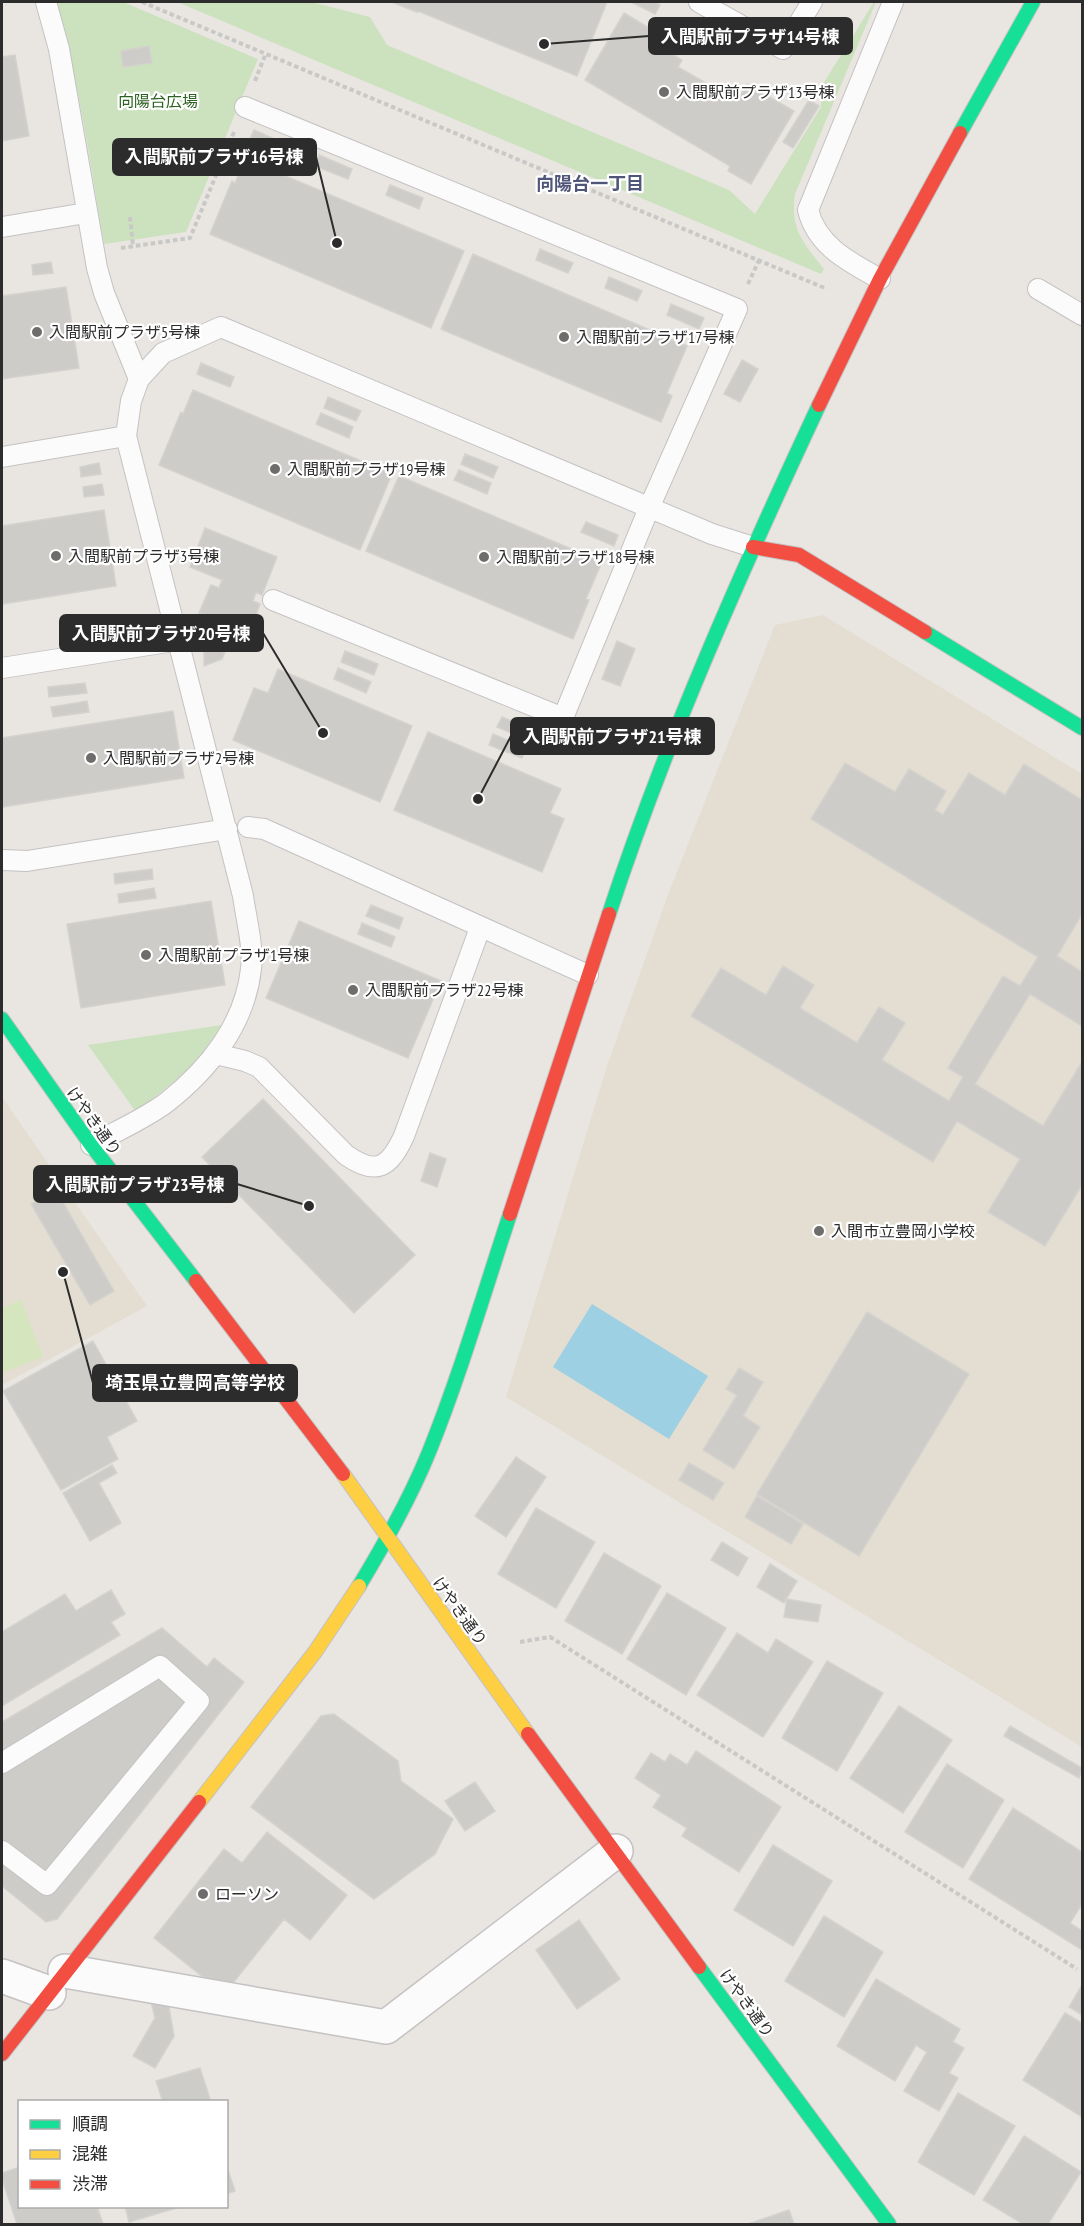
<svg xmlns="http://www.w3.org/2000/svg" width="1084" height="2226" viewBox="0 0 1084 2226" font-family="'PT Sans Narrow','Noto Sans JP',sans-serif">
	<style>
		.education { fill: #e3ded1 }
		.green { fill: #cce1be }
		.pitch { fill: #d5e5bd }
		.water { fill: #9dd0e3 }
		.building { fill: #ceccc9; stroke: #d4d2ce; stroke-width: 1.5 }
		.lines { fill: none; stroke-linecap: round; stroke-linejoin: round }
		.lane-casing { stroke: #c4c2c2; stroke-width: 22 }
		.street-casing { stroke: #c4c2c2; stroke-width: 36 }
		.fast-casing { stroke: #c4c2c2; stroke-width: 16 }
		.slow-casing { stroke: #c4c2c2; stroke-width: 16 }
		.jam-casing { stroke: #c4c2c2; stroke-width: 16 }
		.path { stroke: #c8c8c7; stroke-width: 4; stroke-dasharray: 4.5 3; stroke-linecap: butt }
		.lane { stroke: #fcfbfb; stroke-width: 20 }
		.street { stroke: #fcfbfb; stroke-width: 33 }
		.fast { stroke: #16e098; stroke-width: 14 }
		.slow { stroke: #ffcf43; stroke-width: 14 }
		.jam { stroke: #f24e42; stroke-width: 14 }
		.poi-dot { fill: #6e6d6c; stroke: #fff; stroke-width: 2 }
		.labels { text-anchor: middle; stroke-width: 4.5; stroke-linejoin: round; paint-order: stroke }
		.poi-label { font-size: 16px; fill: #2c2c2c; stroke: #fff; text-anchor: start }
		.park-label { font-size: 16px; fill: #2d6321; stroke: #fff }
		.street-label { font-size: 16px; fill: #2c2c2c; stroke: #fff }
		.neighbourhood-label { font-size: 18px; font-weight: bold; fill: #505679; stroke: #fff }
		.leader { fill: none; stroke: #2c2c2c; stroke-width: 2 }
		.callout-dot { fill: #2c2c2c; stroke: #fff; stroke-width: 2 }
		.callout { fill: #2c2c2c; stroke: #2c2c2c; stroke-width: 2 }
		.callout-label { font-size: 18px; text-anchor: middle; font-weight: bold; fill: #fff }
	</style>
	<rect width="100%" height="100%" fill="#e9e6e2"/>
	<path class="education" d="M 823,615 L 1082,774 L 1082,1747 L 506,1397 L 607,1066 L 669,892 L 775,625 Z
		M 2,1097 L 147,1306 L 2,1385 Z"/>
	<path class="green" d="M 56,2 L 123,2 L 258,59 L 186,232 L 104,244 C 90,162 79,81 56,2 Z
		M 177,2 L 311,2 L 370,17 L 387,45 L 729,190 L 755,214 L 821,107 L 821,87 L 874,2 L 876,2 L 795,194 C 790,229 803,243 824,269 L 821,274 Z
		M 222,1025 L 193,1066 L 136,1112 L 88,1045 Z"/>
	<path class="pitch" d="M 21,1300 L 43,1357 L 2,1373 L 2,1308 Z"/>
	<path class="water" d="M 592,1304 L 708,1376 L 669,1439 L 553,1367 Z"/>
	<path class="building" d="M 395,2 L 607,2 L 577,76 L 418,11 L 417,12 L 394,3 Z
		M 631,2 L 655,2 L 660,5 L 655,14 Z
		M 624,13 L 671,41 L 665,50 L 682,60 L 678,67 L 737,101 L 747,84 L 794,111 L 751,184 L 728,171 L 730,166 L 585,80 Z
		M 149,46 L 152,63 L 123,67 L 121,51 Z
		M 15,55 L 29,136 L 2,141 L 2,57 Z
		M 809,100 L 819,106 L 793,148 L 783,142 Z
		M 254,130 L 286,144 L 282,154 L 249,141 Z
		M 319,155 L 352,169 L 348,179 L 315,166 Z
		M 245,159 L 464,251 L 431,328 L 210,234 L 232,181 L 235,183 Z
		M 390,185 L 423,198 L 419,209 L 386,195 Z
		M 540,249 L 573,263 L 568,273 L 536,260 Z
		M 473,254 L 687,346 L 667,393 L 672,396 L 661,422 L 441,329 Z
		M 51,262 L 53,273 L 33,275 L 32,265 Z
		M 609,277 L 642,291 L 637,301 L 605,288 Z
		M 66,287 L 79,368 L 2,379 L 2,296 Z
		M 671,304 L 704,318 L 699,329 L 667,315 Z
		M 742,360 L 758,369 L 740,402 L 724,394 Z
		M 201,363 L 234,377 L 230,387 L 197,374 Z
		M 193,390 L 392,474 L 360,550 L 159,465 L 181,412 L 183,414 Z
		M 328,397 L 361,411 L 356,421 L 324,408 Z
		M 321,413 L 353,427 L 349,438 L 316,424 Z
		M 465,454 L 498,467 L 493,478 L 461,464 Z
		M 99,463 L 101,474 L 81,477 L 80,467 Z
		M 459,470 L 491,483 L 487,494 L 454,480 Z
		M 399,476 L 602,562 L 586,599 L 589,600 L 573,639 L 366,551 Z
		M 102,484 L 104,495 L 84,497 L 83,487 Z
		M 104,510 L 116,586 L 2,604 L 2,526 Z
		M 586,522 L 618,535 L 614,546 L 581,532 Z
		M 205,528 L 277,557 L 262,595 L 256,592 L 253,601 L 260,604 L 249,633 L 199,613 L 211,585 L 219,588 L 222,580 L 190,567 Z
		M 203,635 L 227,647 L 222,659 L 204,666 L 204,652 L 200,643 Z
		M 617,641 L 635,649 L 620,686 L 602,679 Z
		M 345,651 L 378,664 L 374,675 L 341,662 Z
		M 338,668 L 371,682 L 366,693 L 334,679 Z
		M 278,669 L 412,726 L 380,802 L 233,740 L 254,688 L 268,693 Z
		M 85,683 L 87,693 L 49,697 L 48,687 Z
		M 87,701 L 89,712 L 53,717 L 51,707 Z
		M 173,711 L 184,778 L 2,807 L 2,738 Z
		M 502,717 L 534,730 L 530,741 L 497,727 Z
		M 428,732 L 561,789 L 550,813 L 564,819 L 542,872 L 394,810 Z
		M 493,734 L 526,748 L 522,758 L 489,745 Z
		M 845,763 L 895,792 L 909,769 L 946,791 L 935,810 L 943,815 L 969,773 L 1005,795 L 1024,764 L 1082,800 L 1082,840 L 1081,843 L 1082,844 L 1082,914 L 1057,956 L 1082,972 L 1082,1026 L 1030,994 L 975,1084 L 1043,1126 L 1082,1062 L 1082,1185 L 1045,1246 L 988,1212 L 1020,1159 L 957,1121 L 933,1162 L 691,1016 L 721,968 L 766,995 L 783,966 L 814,985 L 800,1008 L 857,1043 L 879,1007 L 905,1023 L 882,1060 L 949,1101 L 963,1077 L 948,1068 L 1003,976 L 1020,986 L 1038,957 L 811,819 Z
		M 152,869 L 153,879 L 115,884 L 114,874 Z
		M 154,888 L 156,898 L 119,903 L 118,894 Z
		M 211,901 L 225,985 L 81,1008 L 67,924 Z
		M 371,905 L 403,918 L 399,929 L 366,916 Z
		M 299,921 L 441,981 L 408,1058 L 266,998 Z
		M 362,923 L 395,937 L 391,947 L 358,934 Z
		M 263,1099 L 415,1255 L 354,1313 L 202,1157 Z
		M 430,1153 L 446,1159 L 437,1187 L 421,1181 Z
		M 56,1190 L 114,1291 L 90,1305 L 31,1204 Z
		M 867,1312 L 969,1374 L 859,1556 L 757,1494 Z
		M 93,1341 L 137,1421 L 107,1437 L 118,1459 L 61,1490 L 3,1391 Z
		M 739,1368 L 763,1382 L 743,1416 L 760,1427 L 734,1469 L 703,1450 L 737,1395 L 726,1389 Z
		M 516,1457 L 546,1477 L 506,1537 L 475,1516 Z
		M 689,1463 L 724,1483 L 713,1500 L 679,1480 Z
		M 112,1465 L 117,1473 L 99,1483 L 121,1523 L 90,1541 L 63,1493 Z
		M 757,1496 L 803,1524 L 791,1544 L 745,1517 Z
		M 536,1508 L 595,1542 L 556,1608 L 498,1574 Z
		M 722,1542 L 748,1558 L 738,1576 L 711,1560 Z
		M 604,1553 L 661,1586 L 622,1654 L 565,1621 Z
		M 770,1564 L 797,1581 L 784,1603 L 757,1587 Z
		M 111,1590 L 125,1614 L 111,1622 L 120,1635 L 2,1706 L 2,1632 L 65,1594 L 76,1611 Z
		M 667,1593 L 726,1628 L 686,1695 L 627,1659 Z
		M 787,1599 L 821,1605 L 818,1622 L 784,1617 Z
		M 162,1628 L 207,1667 L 214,1658 L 244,1682 L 57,1919 L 46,1922 L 2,1886 L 2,1722 Z
		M 737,1633 L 768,1653 L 776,1639 L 813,1662 L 763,1737 L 697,1695 Z
		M 827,1661 L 883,1693 L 837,1771 L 782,1738 Z
		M 899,1706 L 952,1740 L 903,1813 L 850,1778 Z
		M 334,1714 L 398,1761 L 401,1781 L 453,1819 L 435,1854 L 374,1899 L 251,1807 L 321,1716 Z
		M 1010,1726 L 1082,1768 L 1079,1778 L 1004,1736 Z
		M 696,1751 L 781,1807 L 739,1872 L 682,1836 L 687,1828 L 653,1807 L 661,1795 L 635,1778 L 651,1753 L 665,1762 L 670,1754 L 687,1765 Z
		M 947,1764 L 1004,1800 L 963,1868 L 905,1832 Z
		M 475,1782 L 495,1811 L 465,1831 L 445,1801 Z
		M 1013,1808 L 1082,1852 L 1082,1904 L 1070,1923 L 1082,1931 L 1082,1950 L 969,1879 Z
		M 267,1832 L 347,1895 L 310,1940 L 284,1919 L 233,1983 L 203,1977 L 154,1938 L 224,1849 L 242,1863 Z
		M 773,1845 L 832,1881 L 793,1946 L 734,1910 Z
		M 824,1916 L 883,1952 L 844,2017 L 785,1981 Z
		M 579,1920 L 620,1979 L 577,2009 L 536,1950 Z
		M 876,1979 L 960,2029 L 953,2042 L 964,2048 L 949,2073 L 958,2078 L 939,2111 L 904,2091 L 927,2052 L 916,2045 L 895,2081 L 837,2046 Z
		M 1082,1985 L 1082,2015 L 1069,2007 Z
		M 151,2001 L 168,2002 L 174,2036 L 155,2068 L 133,2056 L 155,2018 Z
		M 1065,2013 L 1082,2023 L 1082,2117 L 1023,2080 Z
		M 200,2068 L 211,2102 L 163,2102 L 156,2081 Z
		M 958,2093 L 1015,2126 L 974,2195 L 918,2162 Z
		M 1024,2136 L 1081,2172 L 1048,2224 L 1023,2224 L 983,2200 Z
		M 226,2164 L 235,2191 L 226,2194 Z
		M 20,2167 L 20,2206 L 97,2206 L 103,2224 L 17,2224 L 2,2179 L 2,2173 Z
		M 125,2206 L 183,2206 L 129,2222 Z
		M 789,2210 L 794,2224 L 748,2224 Z"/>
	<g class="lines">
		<defs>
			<path id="lane" d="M 46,2 L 59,49 L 97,268 L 104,293 L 139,379 L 131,401 L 126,436 L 243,896 C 246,918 254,948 251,969 C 245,1024 209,1069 167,1102 C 148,1117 113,1133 91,1145
				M 699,2 L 783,49 L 812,2
				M 245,107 L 737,309 L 649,508 L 563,718 L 273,600
				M 2,227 L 86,213
				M 880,279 C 849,262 817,246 808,210 L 893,2
				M 1038,289 L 1082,315
				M 139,379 L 163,353 L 221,327 L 712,534 L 753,547
				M 2,457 L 126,436
				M 2,668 L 180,640
				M 248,827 L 264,829 L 588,975
				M 2,860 L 27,861 L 227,829
				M 216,1054 L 245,1061 L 259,1067 L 346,1155 C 376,1176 389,1168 404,1136 L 480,928
				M 2,1763 L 160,1666 L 199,1701 L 47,1885 L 2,1851"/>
			<path id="street" d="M 65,1971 L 386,2027 L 616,1851
				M 2,1976 L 49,1993"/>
			<path id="fast" d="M 960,133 L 1033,2
				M 925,632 L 1082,728
				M 609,914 C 666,740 741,572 819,405
				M 2,1019 L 91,1145 L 196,1281
				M 359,1586 C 385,1543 410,1499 429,1452 C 460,1375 484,1293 510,1214
				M 699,1967 L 889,2224"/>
			<path id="slow" d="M 343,1474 L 528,1734
				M 199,1802 L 315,1652 L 359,1586"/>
			<path id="jam" d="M 819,405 L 880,279 L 960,133
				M 753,547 L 799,555 L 925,632
				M 510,1214 L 609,914
				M 196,1281 L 343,1474
				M 528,1734 L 699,1967
				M 2,2054 L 199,1802"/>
		</defs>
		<use href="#lane" class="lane-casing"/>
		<use href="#street" class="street-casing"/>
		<use href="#fast" class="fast-casing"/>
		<use href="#slow" class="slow-casing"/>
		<use href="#jam" class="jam-casing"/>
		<path class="path" d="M 142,2 L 827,289
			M 255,81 L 266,53
			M 130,217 L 133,246
			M 121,248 L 190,238 L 234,132
			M 748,284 L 759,260
			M 520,1642 L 550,1637 L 1077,1969"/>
		<use href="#lane" class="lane"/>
		<use href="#street" class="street"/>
		<use href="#fast" class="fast"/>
		<use href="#slow" class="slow"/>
		<use href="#jam" class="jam"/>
	</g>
	<g class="poi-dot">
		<circle cx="664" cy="92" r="6"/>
		<circle cx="37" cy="332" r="6"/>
		<circle cx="564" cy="337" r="6"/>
		<circle cx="275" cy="469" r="6"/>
		<circle cx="56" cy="556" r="6"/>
		<circle cx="484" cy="557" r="6"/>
		<circle cx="91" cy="758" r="6"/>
		<circle cx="146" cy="955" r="6"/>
		<circle cx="353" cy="990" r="6"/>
		<circle cx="819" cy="1231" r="6"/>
		<circle cx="203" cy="1894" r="6"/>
	</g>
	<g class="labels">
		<g class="poi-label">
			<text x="676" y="98">入間駅前プラザ13号棟</text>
			<text x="49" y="338">入間駅前プラザ5号棟</text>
			<text x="576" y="343">入間駅前プラザ17号棟</text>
			<text x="287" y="475">入間駅前プラザ19号棟</text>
			<text x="68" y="562">入間駅前プラザ3号棟</text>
			<text x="496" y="563">入間駅前プラザ18号棟</text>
			<text x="103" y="764">入間駅前プラザ2号棟</text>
			<text x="158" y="961">入間駅前プラザ1号棟</text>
			<text x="365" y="996">入間駅前プラザ22号棟</text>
			<text x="831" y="1237">入間市立豊岡小学校</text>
			<text x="215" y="1900">ローソン</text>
		</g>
		<g class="park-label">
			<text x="158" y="107">向陽台広場</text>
		</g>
		<g class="street-label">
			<text transform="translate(94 1121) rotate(54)" y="6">けやき通り</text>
			<text transform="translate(460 1611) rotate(54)" y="6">けやき通り</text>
			<text transform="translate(747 2003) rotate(54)" y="6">けやき通り</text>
		</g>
		<g class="neighbourhood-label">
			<text x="590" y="190">向陽台一丁目</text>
		</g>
	</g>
	<path class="leader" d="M544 44L649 36M337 243L316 157M323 733L263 633M478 799L511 736M309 1206L237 1184M63 1272L93 1383"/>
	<g class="callout-dot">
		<circle cx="544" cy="44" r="6"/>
		<circle cx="337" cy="243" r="6"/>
		<circle cx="323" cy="733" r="6"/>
		<circle cx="478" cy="799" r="6"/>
		<circle cx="309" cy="1206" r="6"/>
		<circle cx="63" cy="1272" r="6"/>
	</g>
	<g class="callout">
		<rect x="649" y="18" width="203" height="36" rx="6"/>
		<rect x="113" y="139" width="203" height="36" rx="6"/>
		<rect x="60" y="615" width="203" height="36" rx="6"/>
		<rect x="511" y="718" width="203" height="36" rx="6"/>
		<rect x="34" y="1166" width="203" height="36" rx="6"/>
		<rect x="93" y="1365" width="204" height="36" rx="6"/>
	</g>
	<g class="callout-label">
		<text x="750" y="43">入間駅前プラザ14号棟</text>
		<text x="214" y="163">入間駅前プラザ16号棟</text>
		<text x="161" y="640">入間駅前プラザ20号棟</text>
		<text x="612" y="743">入間駅前プラザ21号棟</text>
		<text x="135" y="1191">入間駅前プラザ23号棟</text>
		<text x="195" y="1389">埼玉県立豊岡高等学校</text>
	</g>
	<rect width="1084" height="2226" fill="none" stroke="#2c2c2c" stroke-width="6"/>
	<rect x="18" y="2100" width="210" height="108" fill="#ffffff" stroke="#ababab" stroke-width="1.5"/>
	<rect x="30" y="2120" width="30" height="9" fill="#16e098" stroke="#ababab" stroke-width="1.5"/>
	<text x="72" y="2130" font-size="18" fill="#2c2c2c">順調</text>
	<rect x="30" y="2150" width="30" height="9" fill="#ffcf43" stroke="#ababab" stroke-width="1.5"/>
	<text x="72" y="2160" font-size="18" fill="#2c2c2c">混雑</text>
	<rect x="30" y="2180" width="30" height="9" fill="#f24e42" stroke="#ababab" stroke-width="1.5"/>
	<text x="72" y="2190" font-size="18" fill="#2c2c2c">渋滞</text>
</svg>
